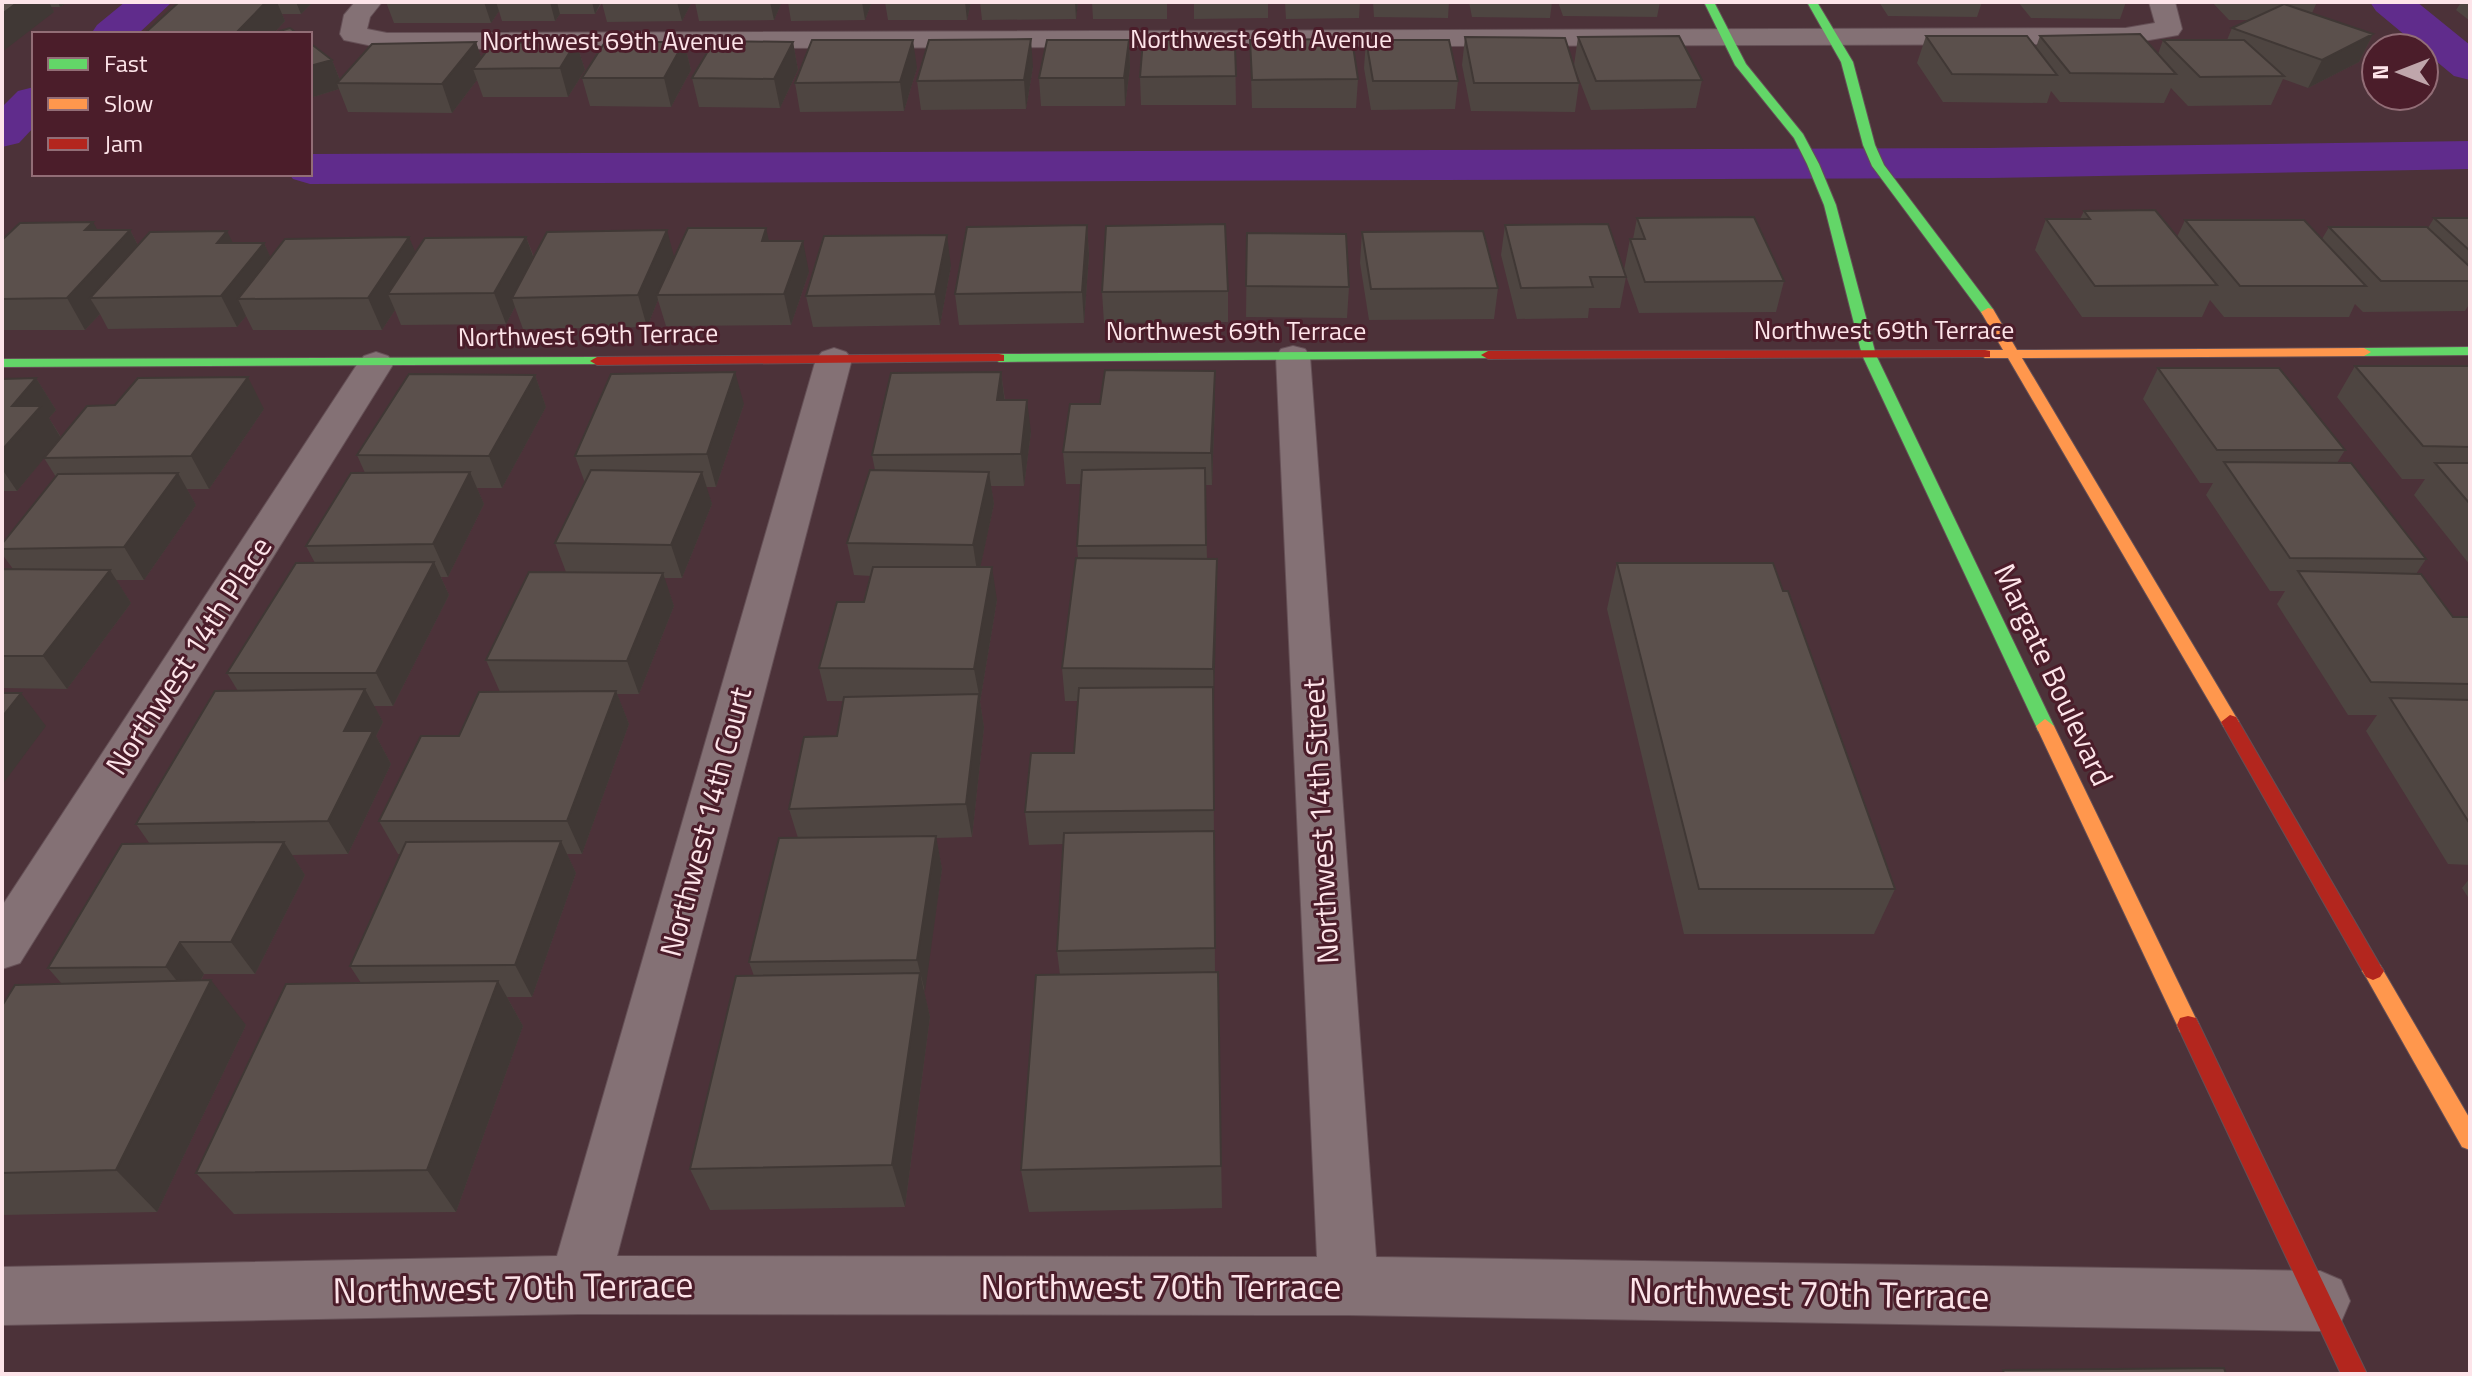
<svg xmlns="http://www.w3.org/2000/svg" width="2472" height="1376" viewBox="0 0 2472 1376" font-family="'Titillium Web',sans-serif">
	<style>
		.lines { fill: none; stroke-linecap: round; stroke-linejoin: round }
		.canal { fill: #602c8c; fill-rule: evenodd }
		.street-casing { stroke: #655056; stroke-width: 2 }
		.fast-casing { stroke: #655056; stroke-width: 2 }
		.slow-casing { stroke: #655056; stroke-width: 2 }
		.jam-casing { stroke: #655056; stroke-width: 2 }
		.street { fill: #847175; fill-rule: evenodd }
		.fast { fill: #63d668; fill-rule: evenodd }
		.slow { fill: #ff974d; fill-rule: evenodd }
		.jam { fill: #b3261e; fill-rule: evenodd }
		.wall { fill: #4e4541 }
		.shaded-wall { fill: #403835 }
		.building { fill: #5b504c; stroke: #403835; stroke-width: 2 }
		.labels { text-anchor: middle; stroke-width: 6; stroke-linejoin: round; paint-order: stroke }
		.far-street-label { font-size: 26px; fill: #fde4e9; stroke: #4b1d2a }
		.street-label { font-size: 30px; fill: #fde4e9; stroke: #4b1d2a }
		.near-street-label { font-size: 36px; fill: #fde4e9; stroke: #4b1d2a }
	</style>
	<rect width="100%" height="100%" fill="#4c3239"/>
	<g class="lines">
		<path class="canal" d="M 125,2 L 172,2 L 138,34 L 91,34 L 97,25 Z
			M 2370,2 L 2417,2 L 2470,45 L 2470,80 L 2454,76 L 2376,11 Z
			M 34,87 L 34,127 L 19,143 L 2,147 L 2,107 L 18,91 Z
			M 2470,141 L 2470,169 L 1988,178 L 310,184 L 293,179 L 289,174 L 310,174 L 310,154 L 1988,148 Z"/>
		<defs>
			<path id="street" d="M 355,2 L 382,2 L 370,17 L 367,29 L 387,33 L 2126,28 L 2155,23 L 2149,2 L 2175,2 L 2182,29 L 2178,35 L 2126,44 L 387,49 L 344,40 L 340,34 L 344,15 Z
				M 1293,346 L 1305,349 L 1310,356 L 1376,1257 L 2320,1271 L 2341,1280 L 2350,1301 L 2341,1322 L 2320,1331 L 1348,1315 L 579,1314 L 2,1325 L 2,1267 L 557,1256 L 816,359 L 822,352 L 834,348 L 846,352 L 852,359 L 617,1256 L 1317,1257 L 1276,356 L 1281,349 Z
				M 376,352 L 388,356 L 394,363 L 20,963 L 2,969 L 2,906 L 358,363 L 364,356 Z"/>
			<path id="fast" d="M 1704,2 L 1714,2 L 1746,64 L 1803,134 L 1819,164 L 1836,205 L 1876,355 L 2054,726 L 2052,731 L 2038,731 L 2036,726 L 1862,355 L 1824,205 L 1807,164 L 1794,138 L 1735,65 Z
				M 1807,2 L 1817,2 L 1853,62 L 1875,145 L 1884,165 L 1993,309 L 1993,315 L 1983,315 L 1872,166 L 1863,145 L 1841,62 Z
				M 2470,347 L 2470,355 L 2364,356 L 2357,352 L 2364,348 Z
				M 1488,351 L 1493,352 L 1493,358 L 999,362 L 992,358 L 999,354 Z
				M 597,357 L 604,361 L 602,364 L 2,367 L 2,359 Z"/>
			<path id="slow" d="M 1988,308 L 1993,309 L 2017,350 L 2364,348 L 2371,352 L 2364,356 L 2022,358 L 2236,717 L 2239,722 L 2236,727 L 2224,727 L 2008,358 L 1985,358 L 1978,354 L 1985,350 L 2003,350 L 1981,312 Z
				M 2045,719 L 2054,726 L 2199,1025 L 2196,1032 L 2188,1034 L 2180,1032 L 2177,1025 L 2036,726 Z
				M 2373,962 L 2380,965 L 2470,1119 L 2470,1150 L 2462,1147 L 2366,977 L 2362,971 L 2366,965 Z"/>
			<path id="jam" d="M 1985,350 L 1990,351 L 1990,357 L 1488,359 L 1481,355 L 1488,351 Z
				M 999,354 L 1004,355 L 1004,361 L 597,365 L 590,361 L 597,357 Z
				M 2230,715 L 2236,717 L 2380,965 L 2384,971 L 2380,977 L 2373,980 L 2366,977 L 2221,722 Z
				M 2188,1016 L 2196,1018 L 2367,1374 L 2341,1374 L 2177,1025 L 2180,1018 Z"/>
		</defs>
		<use href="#street" class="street-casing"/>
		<use href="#fast" class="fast-casing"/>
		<use href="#slow" class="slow-casing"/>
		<use href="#jam" class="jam-casing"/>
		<use href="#street" class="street"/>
		<use href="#fast" class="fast"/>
		<use href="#slow" class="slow"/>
		<use href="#jam" class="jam"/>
	</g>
	<path class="wall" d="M 2,2 L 68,2 L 60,7 L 51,7 L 54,12 Z
		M 179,2 L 313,2 L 301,14 L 282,14 L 285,21 L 275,32 L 298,34 L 144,34 Z
		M 386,2 L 692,2 L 682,21 L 607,22 L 602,3 L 595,14 L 560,14 L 555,21 L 502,21 L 499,11 L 491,23 L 394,23 Z
		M 695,2 L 782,2 L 774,20 L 699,21 Z
		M 788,2 L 872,2 L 865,20 L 791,21 Z
		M 885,2 L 971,2 L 967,20 L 888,20 Z
		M 980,2 L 1078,2 L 1076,19 L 982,20 Z
		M 1092,2 L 1167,2 L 1167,19 L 1093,19 Z
		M 1194,2 L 1268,2 L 1268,18 L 1194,19 Z
		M 1285,2 L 1360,2 L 1359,18 L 1286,19 Z
		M 1373,2 L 1449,2 L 1448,18 L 1374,17 Z
		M 1469,2 L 1552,2 L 1550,18 L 1472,17 Z
		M 1558,2 L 1660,2 L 1657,17 L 1563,16 Z
		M 1879,2 L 1982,2 L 1977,17 L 1888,16 Z
		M 2018,2 L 2126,2 L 2120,19 L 2031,18 Z
		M 2212,2 L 2317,2 L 2312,13 L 2373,34 L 2359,62 L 2308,88 L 2283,79 L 2271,105 L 2188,106 L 2171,88 L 2164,103 L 2060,102 L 2051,91 L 2047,103 L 1943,102 L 1917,63 L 1926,36 L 2036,47 L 2040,36 L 2158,54 L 2163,40 L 2227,40 L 2232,28 L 2249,20 L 2229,20 Z
		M 2456,2 L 2470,2 L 2470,21 L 2456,10 L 2460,4 Z
		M 1465,37 L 1574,65 L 1578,37 L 1702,80 L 1696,108 L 1591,110 L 1574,66 L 1579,83 L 1575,112 L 1471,111 L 1462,65 Z
		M 1129,40 L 1130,68 L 1125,106 L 1041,106 L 1039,78 Z
		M 1250,40 L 1358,79 L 1356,108 L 1252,108 Z
		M 1366,40 L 1458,81 L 1455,109 L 1371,110 L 1364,68 Z
		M 476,42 L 481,58 L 576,42 L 585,70 L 568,97 L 483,97 L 477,80 L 452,113 L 348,112 L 339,89 L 310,98 L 332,60 L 340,80 Z
		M 684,42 L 691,70 L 671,107 L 590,106 L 582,78 Z
		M 793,42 L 798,70 L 780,108 L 699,107 L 692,78 Z
		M 1200,47 L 1235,47 L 1236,105 L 1141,105 L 1140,77 Z
		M 1033,67 L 1026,109 L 921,110 L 917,81 Z
		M 917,68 L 904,111 L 800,112 L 795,83 Z
		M 2084,211 L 2177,237 L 2185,220 L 2322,239 L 2329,227 L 2428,228 L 2434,218 L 2470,218 L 2470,303 L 2465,311 L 2363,312 L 2355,304 L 2349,317 L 2224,317 L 2210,300 L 2202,317 L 2082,317 L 2035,250 L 2046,219 L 2080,219 Z
		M 1637,218 L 1784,281 L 1776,312 L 1639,313 L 1624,270 L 1630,239 L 1633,239 Z
		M 1087,225 L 1089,255 L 1084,323 L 959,325 L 955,294 Z
		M 1505,225 L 1626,277 L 1620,308 L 1589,308 L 1588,318 L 1517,319 L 1501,255 Z
		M 98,230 L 130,230 L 138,245 L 264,243 L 270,257 L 415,253 L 526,237 L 534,257 L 674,257 L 770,241 L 809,272 L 791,325 L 666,326 L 658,300 L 647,327 L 523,329 L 515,307 L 506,324 L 401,325 L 395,310 L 382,330 L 253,330 L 246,316 L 237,327 L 108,329 L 100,314 L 85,330 L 2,330 L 2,240 Z
		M 1362,232 L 1498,288 L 1494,319 L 1369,320 L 1360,263 Z
		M 1247,233 L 1349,287 L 1347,318 L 1246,317 Z
		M 951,266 L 940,325 L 813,327 L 806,296 Z
		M 1228,291 L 1228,322 L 1104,323 L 1102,292 Z
		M 2355,366 L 2470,366 L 2470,565 L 2414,495 L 2425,479 L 2402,479 L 2337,397 Z
		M 2158,368 L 2345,450 L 2337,463 L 2426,559 L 2416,574 L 2453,617 L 2470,617 L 2470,865 L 2448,864 L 2366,731 L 2377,715 L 2348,715 L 2277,604 L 2285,591 L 2270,591 L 2206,495 L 2213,483 L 2200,483 L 2143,399 Z
		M 1001,372 L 1005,400 L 1031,432 L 1024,486 L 991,486 L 994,504 L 980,567 L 997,600 L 980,702 L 984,727 L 972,837 L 936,838 L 942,869 L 924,992 L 930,1017 L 905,1207 L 710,1210 L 690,1169 L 754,976 L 749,962 L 798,838 L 789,809 L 837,736 L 844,701 L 827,701 L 819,668 L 864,602 L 871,576 L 854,575 L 847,543 L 875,470 L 872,455 Z
		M 535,375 L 546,407 L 502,488 L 477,488 L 484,504 L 448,577 L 441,577 L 449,595 L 393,706 L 374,706 L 383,722 L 376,736 L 391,764 L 348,854 L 292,855 L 305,875 L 255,974 L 204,974 L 201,981 L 246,1025 L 157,1212 L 2,1215 L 2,1006 L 62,984 L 48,968 L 150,844 L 136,824 L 238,691 L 227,673 L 315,563 L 306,546 L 365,473 L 357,455 Z
		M 36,378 L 56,410 L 49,418 L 61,437 L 264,409 L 209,489 L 187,489 L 196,505 L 144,580 L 116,580 L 131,603 L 67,689 L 2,688 L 2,569 L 13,569 L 2,554 L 2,544 L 56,477 L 44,458 L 17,491 L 2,491 L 2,379 Z
		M 1215,403 L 1212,485 L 1205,485 L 1207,559 L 1217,592 L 1213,702 L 1214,842 L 1215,972 L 1218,972 L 1222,1208 L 1029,1212 L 1021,1170 L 1060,975 L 1057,951 L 1064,844 L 1029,845 L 1025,812 L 1074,753 L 1078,701 L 1065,701 L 1062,668 L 1078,558 L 1077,546 L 1081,484 L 1066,484 L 1063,452 Z
		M 744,404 L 716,487 L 706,487 L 712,504 L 682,578 L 664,578 L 674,606 L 639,694 L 617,694 L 629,724 L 582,854 L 567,854 L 576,873 L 532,997 L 507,997 L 523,1026 L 456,1212 L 234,1214 L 196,1173 L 361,983 L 350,966 L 401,854 L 398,854 L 379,821 L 500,692 L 486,660 L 566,572 L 555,543 L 585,483 L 575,456 Z
		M 1617,563 L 1895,889 L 1874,934 L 1684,934 L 1607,609 Z
		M 2470,878 L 2470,900 L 2462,888 Z"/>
	<path class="shaded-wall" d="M 18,2 L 49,2 L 54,12 L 2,52 L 2,14 Z
		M 58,2 L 68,2 L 60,7 Z
		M 266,2 L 277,2 L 285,21 L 273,34 L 235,34 Z
		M 296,2 L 313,2 L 301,14 Z
		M 484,2 L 496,2 L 499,11 L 491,23 Z
		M 550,2 L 557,2 L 560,14 L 555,21 Z
		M 592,2 L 601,2 L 595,14 Z
		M 677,2 L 692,2 L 682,21 Z
		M 770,2 L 782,2 L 774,20 Z
		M 862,2 L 872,2 L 865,20 Z
		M 965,2 L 971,2 L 967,20 Z
		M 1075,2 L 1078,2 L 1076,19 Z
		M 2373,34 L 2359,62 L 2308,88 L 2322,60 Z
		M 1031,39 L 1033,67 L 1026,109 L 1024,80 Z
		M 913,40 L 917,68 L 904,111 L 900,82 Z
		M 1129,40 L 1130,68 L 1125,106 L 1124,78 Z
		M 476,42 L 485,69 L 473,69 L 477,80 L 452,113 L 442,84 Z
		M 576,42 L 585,70 L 568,97 L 560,68 Z
		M 684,42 L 691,70 L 671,107 L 664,78 Z
		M 793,42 L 798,70 L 780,108 L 774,79 Z
		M 332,60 L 341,83 L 337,83 L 339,89 L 310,98 L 310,66 Z
		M 93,222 L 110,252 L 130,230 L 146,261 L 90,298 L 100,314 L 85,330 L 67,298 L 85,230 Z
		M 1087,225 L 1089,255 L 1084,323 L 1082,292 Z
		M 766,228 L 773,258 L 762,241 Z
		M 667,230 L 675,260 L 657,295 L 658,300 L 647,327 L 638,295 Z
		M 227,231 L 242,261 L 217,243 Z
		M 947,235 L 951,266 L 940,325 L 935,294 Z
		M 409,237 L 422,268 L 388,294 L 395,310 L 382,330 L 368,298 Z
		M 526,237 L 537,267 L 512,298 L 515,307 L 506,324 L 494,293 Z
		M 803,241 L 809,272 L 791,325 L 784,294 Z
		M 264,243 L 278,274 L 238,299 L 246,316 L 237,327 L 221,296 Z
		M 1215,371 L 1215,403 L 1212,485 L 1211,453 Z
		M 735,372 L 744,404 L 716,487 L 707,454 Z
		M 1001,372 L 1005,404 L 997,400 Z
		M 535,375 L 546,407 L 502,488 L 489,456 Z
		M 248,377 L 264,409 L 209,489 L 191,456 Z
		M 36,378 L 56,410 L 49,418 L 61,438 L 17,491 L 2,469 L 2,450 L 12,406 Z
		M 1027,400 L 1031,432 L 1024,486 L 1021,454 Z
		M 470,472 L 484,504 L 448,577 L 433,544 Z
		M 702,472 L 712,504 L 682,578 L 671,545 Z
		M 989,472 L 994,504 L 978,578 L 973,545 Z
		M 178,473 L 196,505 L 144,580 L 124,547 Z
		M 1217,559 L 1217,592 L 1214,702 L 1213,669 Z
		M 434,562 L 449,595 L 393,706 L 376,673 Z
		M 992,567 L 997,600 L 980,702 L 984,727 L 972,837 L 966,804 L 979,695 L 974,669 Z
		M 110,570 L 131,603 L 67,689 L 43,656 Z
		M 663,573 L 674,606 L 639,694 L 627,661 Z
		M 365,689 L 383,722 L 376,736 L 391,764 L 348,854 L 328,821 L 344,731 Z
		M 616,691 L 629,724 L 582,854 L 567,821 Z
		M 21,693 L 46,726 L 2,785 L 2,717 Z
		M 936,836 L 942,869 L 925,992 L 917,960 Z
		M 561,841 L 576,873 L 532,997 L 515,965 Z
		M 284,842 L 305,875 L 255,974 L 231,942 Z
		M 180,942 L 204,974 L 191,999 L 166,967 Z
		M 920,973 L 930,1017 L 905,1207 L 892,1165 Z
		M 211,980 L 246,1025 L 157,1212 L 116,1170 Z
		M 498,981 L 523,1026 L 456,1212 L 427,1170 Z"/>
	<path class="building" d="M 2,2 L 18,2 L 2,14 Z
		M 179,2 L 266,2 L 235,34 L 144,34 Z
		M 2284,4 L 2373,34 L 2322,60 L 2232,28 Z
		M 290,28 L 298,34 L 270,34 Z
		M 2140,34 L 2176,74 L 2070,73 L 2040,36 Z
		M 1679,36 L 1702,80 L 1596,81 L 1578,37 Z
		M 1926,36 L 2027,36 L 2057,75 L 1952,74 Z
		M 1465,37 L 1565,38 L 1579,83 L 1474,83 Z
		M 1031,39 L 1024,80 L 917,81 L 929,40 Z
		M 1352,39 L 1358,79 L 1252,80 L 1250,40 Z
		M 812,40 L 913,40 L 900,82 L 795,83 Z
		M 1047,40 L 1129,40 L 1124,78 L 1039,78 Z
		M 1143,40 L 1200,40 L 1200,47 L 1235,47 L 1236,76 L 1140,77 Z
		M 1366,40 L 1449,40 L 1458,81 L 1373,81 Z
		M 2163,40 L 2244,40 L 2284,76 L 2200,77 Z
		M 714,41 L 793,42 L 774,79 L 692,78 Z
		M 476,42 L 442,84 L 337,83 L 372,44 Z
		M 576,42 L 560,68 L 473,69 L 493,43 Z
		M 605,42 L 684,42 L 664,78 L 582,78 Z
		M 310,43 L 332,60 L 310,66 Z
		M 2155,210 L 2217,285 L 2095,286 L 2046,219 L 2090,219 L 2084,211 Z
		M 1754,217 L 1784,281 L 1645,282 L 1630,239 L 1645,239 L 1637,218 Z
		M 2434,218 L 2470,218 L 2470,251 Z
		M 2185,220 L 2304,220 L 2366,286 L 2240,286 Z
		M 93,222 L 85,230 L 130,230 L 67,298 L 2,299 L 2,240 L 20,223 Z
		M 1225,224 L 1228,291 L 1102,292 L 1106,226 Z
		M 1608,224 L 1626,277 L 1590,277 L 1593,287 L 1521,288 L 1505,225 Z
		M 1087,225 L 1082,292 L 955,294 L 967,227 Z
		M 2329,227 L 2427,227 L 2470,267 L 2470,281 L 2381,281 Z
		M 688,228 L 766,228 L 762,241 L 803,241 L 784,294 L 657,295 Z
		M 667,230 L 638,295 L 512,298 L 547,232 Z
		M 227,231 L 217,243 L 264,243 L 221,296 L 90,298 L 150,232 Z
		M 1483,231 L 1498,288 L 1371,289 L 1362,232 Z
		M 1247,233 L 1346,234 L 1349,287 L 1246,286 Z
		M 947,235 L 935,294 L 806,296 L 824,236 Z
		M 409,237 L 368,298 L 238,299 L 285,239 Z
		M 526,237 L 494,293 L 388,294 L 425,238 Z
		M 2355,366 L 2470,366 L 2470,447 L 2423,446 Z
		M 2158,368 L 2279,368 L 2345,450 L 2217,450 Z
		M 1105,370 L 1215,371 L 1211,453 L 1063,452 L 1070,404 L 1100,404 Z
		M 735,372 L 707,454 L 575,456 L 611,374 Z
		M 1001,372 L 997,400 L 1027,400 L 1021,454 L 872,455 L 891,373 Z
		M 409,374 L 535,375 L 489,456 L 357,455 Z
		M 248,377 L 191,456 L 44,458 L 87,406 L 115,405 L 138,378 Z
		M 36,378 L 12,406 L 41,406 L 2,450 L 2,379 Z
		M 2224,462 L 2351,463 L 2426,559 L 2290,558 Z
		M 2435,463 L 2470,463 L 2470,504 Z
		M 1205,468 L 1206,545 L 1077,546 L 1082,470 Z
		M 591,470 L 702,472 L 671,545 L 555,543 Z
		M 870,470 L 989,472 L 973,545 L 847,543 Z
		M 470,472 L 433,544 L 306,546 L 351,473 Z
		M 178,473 L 124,547 L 2,549 L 2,544 L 58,474 Z
		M 1076,558 L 1217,559 L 1213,669 L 1062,668 Z
		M 434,562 L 376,673 L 227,673 L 296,563 Z
		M 1617,563 L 1773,563 L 1783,591 L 1788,591 L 1895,889 L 1699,889 Z
		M 873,567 L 992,567 L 974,669 L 819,668 L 837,602 L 864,602 Z
		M 2,569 L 110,570 L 43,656 L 2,656 Z
		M 2298,571 L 2421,574 L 2453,617 L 2470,617 L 2470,684 L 2371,682 Z
		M 529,572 L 663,573 L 627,661 L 486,660 Z
		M 1213,687 L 1214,810 L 1025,812 L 1031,753 L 1074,753 L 1079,688 Z
		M 365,689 L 344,731 L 373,731 L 328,821 L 136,824 L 215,691 Z
		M 616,691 L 567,821 L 379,821 L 421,736 L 459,736 L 479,692 Z
		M 2,693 L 21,693 L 2,717 Z
		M 979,694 L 966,804 L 789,809 L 804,737 L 837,736 L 844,697 Z
		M 2390,698 L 2470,700 L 2470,824 Z
		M 1214,831 L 1215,948 L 1057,951 L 1064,833 Z
		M 936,836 L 917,960 L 749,962 L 779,838 Z
		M 561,841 L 515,965 L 350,966 L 406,842 Z
		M 284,842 L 231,942 L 180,942 L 166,967 L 48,968 L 122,844 Z
		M 1218,972 L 1221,1166 L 1021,1170 L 1036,975 Z
		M 920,973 L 892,1165 L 690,1169 L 736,976 Z
		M 211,980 L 116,1170 L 2,1173 L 2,1006 L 15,985 Z
		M 498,981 L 427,1170 L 196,1173 L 286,984 Z
		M 2224,1368 L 2226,1374 L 2004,1374 L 2003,1370 Z"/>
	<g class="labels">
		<g class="far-street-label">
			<text x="1261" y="48">Northwest 69th Avenue</text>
			<text x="613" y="50">Northwest 69th Avenue</text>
			<text x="1884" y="339">Northwest 69th Terrace</text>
			<text x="1236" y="340">Northwest 69th Terrace</text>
			<text transform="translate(588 335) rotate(-1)" y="9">Northwest 69th Terrace</text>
		</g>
		<g class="street-label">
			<text transform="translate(189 656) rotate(-57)" y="10">Northwest 14th Place</text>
			<text transform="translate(2053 675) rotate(65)" y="10">Margate Boulevard</text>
			<text transform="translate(1321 821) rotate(-93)" y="10">Northwest 14th Street</text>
			<text transform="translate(706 822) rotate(-75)" y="10">Northwest 14th Court</text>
		</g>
		<g class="near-street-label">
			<text x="1161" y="1299">Northwest 70th Terrace</text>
			<text transform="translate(513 1287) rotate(-1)" y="13">Northwest 70th Terrace</text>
			<text transform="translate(1809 1293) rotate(1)" y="13">Northwest 70th Terrace</text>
		</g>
	</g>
	<rect width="2472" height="1376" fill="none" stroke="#fde4e9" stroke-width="8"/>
	<rect x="32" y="32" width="280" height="144" fill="#4b1d2a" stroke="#926d76" stroke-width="2"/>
	<rect x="48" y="58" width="40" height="12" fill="#63d668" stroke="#926d76" stroke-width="2"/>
	<text x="104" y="72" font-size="24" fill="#fde4e9">Fast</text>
	<rect x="48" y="98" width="40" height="12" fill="#ff974d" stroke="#926d76" stroke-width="2"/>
	<text x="104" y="112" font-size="24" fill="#fde4e9">Slow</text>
	<rect x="48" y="138" width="40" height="12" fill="#b3261e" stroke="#926d76" stroke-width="2"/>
	<text x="104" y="152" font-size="24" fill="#fde4e9">Jam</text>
	<g transform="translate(2400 72) rotate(270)"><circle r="38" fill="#4b1d2a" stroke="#926d76" stroke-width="2"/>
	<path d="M0-6L14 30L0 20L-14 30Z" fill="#bfa6ab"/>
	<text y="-12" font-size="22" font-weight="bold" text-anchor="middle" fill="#fde4e9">N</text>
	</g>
</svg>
